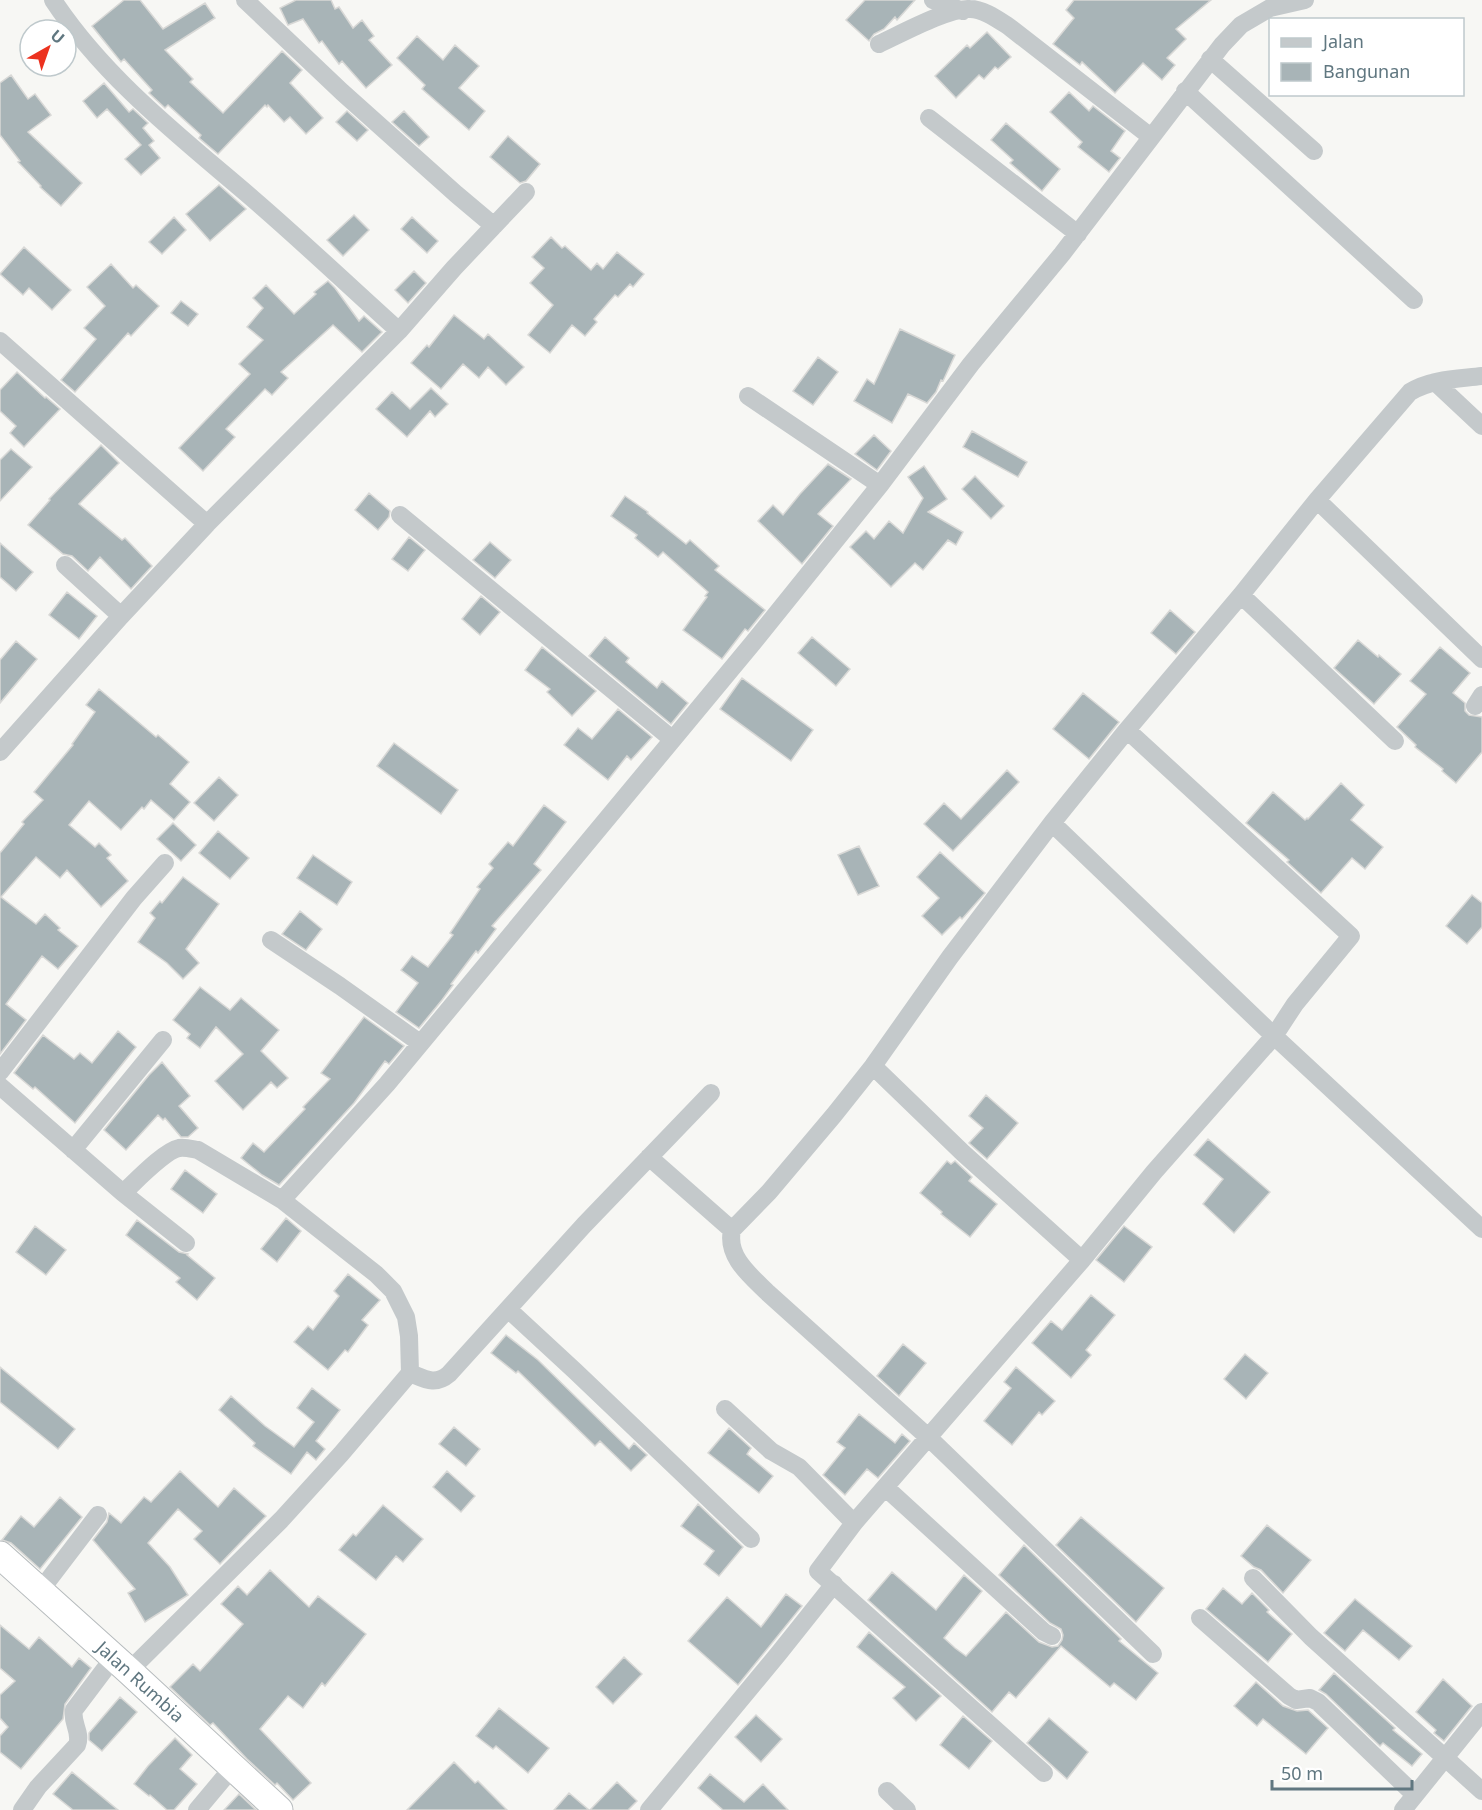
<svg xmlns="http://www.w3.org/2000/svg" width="1482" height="1810" viewBox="0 0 1482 1810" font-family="'Noto Sans',sans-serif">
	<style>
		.building { fill: #a8b4b7; stroke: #d8d8d6; stroke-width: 1.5 }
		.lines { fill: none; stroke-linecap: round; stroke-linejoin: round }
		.highway-casing { stroke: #b6bbbd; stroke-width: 29 }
		.minor { stroke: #c4c9cb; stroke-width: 18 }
		.highway { stroke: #fff; stroke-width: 27 }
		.labels { text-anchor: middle; stroke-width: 6; stroke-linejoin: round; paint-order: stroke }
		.street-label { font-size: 18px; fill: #607780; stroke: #fff }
	</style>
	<rect width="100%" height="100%" fill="#f7f7f4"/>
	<path class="building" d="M 124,0 L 140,0 L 163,29 L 205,3 L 215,18 L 165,50 L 193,79 L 190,82 L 223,113 L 282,51 L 302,70 L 290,83 L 323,118 L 306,134 L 290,117 L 284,122 L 268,105 L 267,107 L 265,105 L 218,154 L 199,138 L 201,135 L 168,105 L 165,108 L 149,93 L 152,90 L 124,59 L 121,62 L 92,26 Z
		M 296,0 L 331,0 L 335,9 L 339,7 L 353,28 L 362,20 L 374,36 L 369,40 L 392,65 L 366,88 L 342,61 L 339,64 L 322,41 L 319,43 L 303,19 L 288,25 L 280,8 Z
		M 865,0 L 915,0 L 897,20 L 895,17 L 884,29 L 874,34 L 869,41 L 846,20 Z
		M 1074,0 L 1211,0 L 1176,29 L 1186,39 L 1167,58 L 1175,65 L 1162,80 L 1143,63 L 1115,93 L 1082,62 L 1080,65 L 1053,44 L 1074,18 L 1066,10 Z
		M 987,32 L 1011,57 L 998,69 L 995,67 L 984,79 L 979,75 L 956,98 L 935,76 L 967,45 L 970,48 Z
		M 417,36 L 443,60 L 455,45 L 479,66 L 459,88 L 485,111 L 469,130 L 422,89 L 425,85 L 397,58 Z
		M 11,75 L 28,99 L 35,94 L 51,115 L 28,132 L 82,183 L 61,206 L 40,187 L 41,186 L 18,162 L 20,161 L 0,135 L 0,83 Z
		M 104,83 L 129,112 L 133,109 L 148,123 L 143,128 L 154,141 L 149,145 L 160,158 L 141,175 L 125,159 L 141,145 L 107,109 L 97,118 L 83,101 Z
		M 1069,92 L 1089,111 L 1093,106 L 1125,131 L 1111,151 L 1120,158 L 1109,172 L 1078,147 L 1082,142 L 1050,112 Z
		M 347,111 L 368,130 L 357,141 L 336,122 Z
		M 404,111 L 429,137 L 419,146 L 392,122 Z
		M 1006,123 L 1060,169 L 1042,191 L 1010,163 L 1013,160 L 991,140 Z
		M 508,136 L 540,164 L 526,181 L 520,183 L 490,157 Z
		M 219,185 L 246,209 L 210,241 L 186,214 Z
		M 354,215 L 369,230 L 343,256 L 327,240 Z
		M 174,217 L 186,230 L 162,254 L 149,242 Z
		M 412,217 L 438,241 L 427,253 L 401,229 Z
		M 551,237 L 562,248 L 565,246 L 591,270 L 597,263 L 603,269 L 617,252 L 644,274 L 633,287 L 630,284 L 618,297 L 615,295 L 594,319 L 597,322 L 585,336 L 572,325 L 550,353 L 528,335 L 553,305 L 530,283 L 544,268 L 532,257 Z
		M 24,247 L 71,290 L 52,310 L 29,288 L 23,295 L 0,274 Z
		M 111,264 L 133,288 L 136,285 L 159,306 L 131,336 L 128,333 L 75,392 L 61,380 L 96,339 L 84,328 L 105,306 L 87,287 Z
		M 414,271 L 426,283 L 408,303 L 395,290 Z
		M 328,281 L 335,288 L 359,321 L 364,316 L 382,332 L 362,352 L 333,325 L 281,372 L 288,378 L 272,395 L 265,389 L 226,429 L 235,437 L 203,471 L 179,448 L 250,374 L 239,364 L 263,340 L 247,327 L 263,308 L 253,298 L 266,285 L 294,314 L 316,294 L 314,292 Z
		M 181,301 L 198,314 L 188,326 L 171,313 Z
		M 454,315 L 484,339 L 488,334 L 524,367 L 506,385 L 488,367 L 479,378 L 463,364 L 441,389 L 411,363 L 427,345 L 429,347 Z
		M 900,329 L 955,355 L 943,381 L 941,380 L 936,392 L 927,403 L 908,394 L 892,423 L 854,401 L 867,379 L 874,384 Z
		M 818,357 L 838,372 L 813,405 L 793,391 Z
		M 17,372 L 45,398 L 46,397 L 60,409 L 24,447 L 10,433 L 16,426 L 0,411 L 0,390 Z
		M 431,388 L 448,404 L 435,417 L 430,411 L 407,437 L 376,409 L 392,392 L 410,409 Z
		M 972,431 L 1027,462 L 1018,477 L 963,447 Z
		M 874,435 L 891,451 L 877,470 L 855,454 Z
		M 101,445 L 119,463 L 79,504 L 122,540 L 125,538 L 152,566 L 131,589 L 100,557 L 88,571 L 72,556 L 63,554 L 28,525 L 50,500 L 49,499 Z
		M 11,449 L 32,467 L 0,501 L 0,460 Z
		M 828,464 L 851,479 L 818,514 L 833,526 L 802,564 L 758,521 L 773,505 L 783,515 L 800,494 Z
		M 924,466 L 947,499 L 928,512 L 963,532 L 956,545 L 948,540 L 923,570 L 915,563 L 891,587 L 850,547 L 866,531 L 874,539 L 889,521 L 903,533 L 923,498 L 908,477 Z
		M 975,476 L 1004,506 L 991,519 L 962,489 Z
		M 369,493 L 390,511 L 389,517 L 378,530 L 355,510 Z
		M 625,496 L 648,512 L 647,513 L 686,544 L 690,540 L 719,566 L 715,570 L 765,610 L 748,631 L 745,629 L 722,659 L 683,630 L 707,597 L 705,596 L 708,592 L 663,552 L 658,557 L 635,538 L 637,535 L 611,516 Z
		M 409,537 L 425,550 L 408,571 L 392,559 Z
		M 490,542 L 511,560 L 495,578 L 473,560 Z
		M 0,543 L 33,572 L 16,591 L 0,577 Z
		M 67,592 L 97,616 L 79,639 L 49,615 Z
		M 481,596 L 500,612 L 480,635 L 462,619 Z
		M 1170,610 L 1195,632 L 1176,654 L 1151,633 Z
		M 605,637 L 629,658 L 626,662 L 657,688 L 662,681 L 688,703 L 671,724 L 589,656 Z
		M 812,637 L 850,669 L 836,686 L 798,653 Z
		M 1358,640 L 1378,657 L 1379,655 L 1401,674 L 1374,704 L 1334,668 Z
		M 16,641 L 37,659 L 0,703 L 0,660 Z
		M 542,647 L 596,691 L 572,716 L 547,692 L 550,689 L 525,670 Z
		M 1440,647 L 1470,673 L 1453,693 L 1465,703 L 1465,711 L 1469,715 L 1482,717 L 1482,752 L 1456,783 L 1442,771 L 1443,769 L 1415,747 L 1416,745 L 1397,727 L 1426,694 L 1410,681 Z
		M 742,678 L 813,730 L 791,761 L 720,709 Z
		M 99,689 L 156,737 L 158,735 L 189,762 L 170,784 L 190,802 L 174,820 L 151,800 L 144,809 L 142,807 L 121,830 L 89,801 L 69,825 L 95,847 L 99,843 L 111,855 L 107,858 L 128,881 L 101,907 L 67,870 L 60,878 L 36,857 L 1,897 L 36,924 L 45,914 L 60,928 L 58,930 L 78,946 L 58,969 L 42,956 L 6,1004 L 26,1020 L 0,1054 L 0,853 L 24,824 L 22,822 L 43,800 L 34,792 L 73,745 L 72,744 L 95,712 L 86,705 Z
		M 1083,693 L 1119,722 L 1089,759 L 1053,729 Z
		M 618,709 L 652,737 L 631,760 L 627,756 L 608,780 L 564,745 L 578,728 L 592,739 Z
		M 394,743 L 458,790 L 441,814 L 377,766 Z
		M 1007,770 L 1019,782 L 953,851 L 924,824 L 944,803 L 961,819 Z
		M 219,777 L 238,795 L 214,821 L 194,803 Z
		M 1341,783 L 1364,805 L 1351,820 L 1383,847 L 1365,869 L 1352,858 L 1321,893 L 1287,862 L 1289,860 L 1246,823 L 1273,792 L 1305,820 L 1307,818 L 1308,819 Z
		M 544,805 L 566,822 L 534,864 L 541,870 L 492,926 L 496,929 L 478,953 L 476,951 L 451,984 L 453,985 L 442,1000 L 419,1028 L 396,1012 L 418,983 L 401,970 L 412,956 L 428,967 L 453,935 L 450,933 L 480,889 L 477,887 L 493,868 L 489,864 L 508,842 L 513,846 Z
		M 173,823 L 196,845 L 181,861 L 157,839 Z
		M 218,831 L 249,858 L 230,879 L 199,853 Z
		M 859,846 L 879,886 L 858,895 L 838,855 Z
		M 940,852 L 985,893 L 962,919 L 960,917 L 942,935 L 922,916 L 939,898 L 917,877 Z
		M 313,855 L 352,882 L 337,905 L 297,878 Z
		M 183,877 L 219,904 L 186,949 L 199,963 L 183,979 L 167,963 L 138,942 L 155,918 L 150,913 L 160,901 L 162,903 Z
		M 1472,895 L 1482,903 L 1482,927 L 1467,944 L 1446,926 Z
		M 300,911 L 322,929 L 306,950 L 282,934 Z
		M 200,987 L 230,1010 L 241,998 L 279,1030 L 261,1051 L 288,1078 L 277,1088 L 271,1082 L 243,1110 L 215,1081 L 243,1054 L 216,1027 L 200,1048 L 187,1038 L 190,1034 L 173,1020 Z
		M 364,1017 L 404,1046 L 389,1064 L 385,1061 L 354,1103 L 279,1185 L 262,1175 L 241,1158 L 253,1143 L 264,1152 L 305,1109 L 303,1107 L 330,1079 L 321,1073 Z
		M 118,1031 L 136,1047 L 75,1123 L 35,1087 L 33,1089 L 14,1073 L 43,1035 L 74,1059 L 80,1053 L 92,1063 Z
		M 162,1062 L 190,1096 L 179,1106 L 198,1128 L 188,1137 L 181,1137 L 165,1118 L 163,1120 L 158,1115 L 126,1150 L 104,1130 L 149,1075 Z
		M 986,1095 L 1018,1123 L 987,1159 L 969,1143 L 983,1128 L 969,1116 Z
		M 1208,1139 L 1270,1192 L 1234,1233 L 1203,1204 L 1223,1179 L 1194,1155 Z
		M 947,1161 L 951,1164 L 955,1161 L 972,1177 L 969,1181 L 997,1204 L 970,1237 L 941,1214 L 942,1212 L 920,1193 Z
		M 185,1170 L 217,1194 L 203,1213 L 171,1189 Z
		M 286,1218 L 301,1231 L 277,1262 L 261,1249 Z
		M 137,1220 L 179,1252 L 188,1254 L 187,1255 L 215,1278 L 197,1300 L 176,1282 L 180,1278 L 126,1235 Z
		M 35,1226 L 66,1250 L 46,1275 L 16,1252 Z
		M 1124,1226 L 1152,1247 L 1124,1282 L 1096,1260 Z
		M 348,1274 L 380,1300 L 362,1320 L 368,1325 L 348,1352 L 345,1350 L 328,1370 L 294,1342 L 308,1326 L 313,1330 L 339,1296 L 334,1291 Z
		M 1091,1295 L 1115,1315 L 1086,1350 L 1091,1355 L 1071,1378 L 1032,1343 L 1051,1321 L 1062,1330 Z
		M 506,1335 L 538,1360 L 629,1449 L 634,1443 L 647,1455 L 631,1471 L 600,1441 L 595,1446 L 518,1371 L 516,1373 L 491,1353 Z
		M 903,1344 L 926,1363 L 899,1396 L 877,1376 Z
		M 1245,1354 L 1268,1373 L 1246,1399 L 1224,1379 Z
		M 0,1367 L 75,1429 L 58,1449 L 0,1402 Z
		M 1016,1367 L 1055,1401 L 1042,1415 L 1039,1412 L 1012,1445 L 984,1421 L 1011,1388 L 1004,1382 Z
		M 312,1388 L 340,1410 L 316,1441 L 325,1449 L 316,1460 L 307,1452 L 291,1474 L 253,1446 L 255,1443 L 219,1410 L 231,1396 L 265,1426 L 294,1447 L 314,1422 L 297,1408 Z
		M 859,1414 L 895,1443 L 902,1434 L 910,1441 L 878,1478 L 867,1469 L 845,1495 L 823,1475 L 845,1448 L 837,1442 Z
		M 454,1427 L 480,1449 L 466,1466 L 439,1444 Z
		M 729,1428 L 751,1448 L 747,1454 L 773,1476 L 759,1493 L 708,1453 Z
		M 180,1471 L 218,1507 L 234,1488 L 266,1516 L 220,1564 L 194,1539 L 202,1531 L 178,1509 L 148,1543 L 170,1567 L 188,1595 L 145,1622 L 128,1593 L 135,1589 L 93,1540 L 107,1522 L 109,1513 L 121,1523 L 144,1497 L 151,1502 Z
		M 447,1471 L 475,1496 L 461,1512 L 433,1487 Z
		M 60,1497 L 82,1517 L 40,1569 L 11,1543 L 2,1540 L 21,1516 L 34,1527 Z
		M 698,1504 L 743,1547 L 719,1576 L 704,1564 L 714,1551 L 681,1526 Z
		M 383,1505 L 423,1539 L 403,1562 L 396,1556 L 376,1580 L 339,1550 L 353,1534 L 356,1536 Z
		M 1081,1517 L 1164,1588 L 1136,1622 L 1056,1545 Z
		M 1267,1525 L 1311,1560 L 1283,1593 L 1261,1570 L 1254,1567 L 1241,1556 Z
		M 1024,1545 L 1121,1639 L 1119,1641 L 1158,1673 L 1136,1700 L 1114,1683 L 1110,1687 L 1061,1646 L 1016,1698 L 1009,1692 L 992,1712 L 868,1600 L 892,1572 L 936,1610 L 964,1575 L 982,1591 L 944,1638 L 955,1648 L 966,1656 L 1006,1612 L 1039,1642 L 1052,1647 L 1058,1646 L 1062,1640 L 1063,1635 L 1061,1629 L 1050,1623 L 999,1575 Z
		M 270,1570 L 309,1607 L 318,1596 L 366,1634 L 325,1686 L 322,1683 L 303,1708 L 288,1696 L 260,1729 L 311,1783 L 293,1800 L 277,1783 L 275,1785 L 247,1759 L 213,1723 L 210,1725 L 170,1687 L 193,1664 L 200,1671 L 243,1624 L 221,1604 L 238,1586 L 247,1595 Z
		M 1223,1588 L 1242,1604 L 1252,1593 L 1269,1610 L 1267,1612 L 1292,1634 L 1268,1662 L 1206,1609 Z
		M 786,1594 L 802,1606 L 738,1685 L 688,1641 L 727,1597 L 761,1627 Z
		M 1355,1599 L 1412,1646 L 1399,1660 L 1363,1630 L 1345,1651 L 1324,1633 Z
		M 0,1625 L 29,1649 L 39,1637 L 72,1667 L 79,1658 L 91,1668 L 65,1704 L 63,1719 L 21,1769 L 0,1752 L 0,1736 L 8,1727 L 0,1718 L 0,1695 L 15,1681 L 0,1668 Z
		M 869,1632 L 941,1696 L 916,1721 L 893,1698 L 905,1687 L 857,1647 Z
		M 624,1657 L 642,1674 L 613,1704 L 596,1687 Z
		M 1334,1673 L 1395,1728 L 1393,1730 L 1422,1754 L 1412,1766 L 1383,1743 L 1380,1746 L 1326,1694 L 1319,1690 Z
		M 1443,1679 L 1472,1706 L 1444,1741 L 1434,1733 L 1436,1730 L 1416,1712 Z
		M 1256,1682 L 1283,1706 L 1297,1711 L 1308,1710 L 1328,1728 L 1306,1754 L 1263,1719 L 1257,1726 L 1234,1706 Z
		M 120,1697 L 137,1712 L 102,1751 L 89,1740 L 89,1733 Z
		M 499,1708 L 549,1748 L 528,1773 L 496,1746 L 493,1749 L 476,1736 Z
		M 756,1715 L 782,1739 L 761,1762 L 735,1737 Z
		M 963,1716 L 992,1741 L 969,1769 L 940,1745 Z
		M 1049,1718 L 1088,1752 L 1067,1779 L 1027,1743 Z
		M 175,1738 L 192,1755 L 180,1769 L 197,1784 L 174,1810 L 167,1810 L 150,1795 L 149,1796 L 134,1784 L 148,1766 Z
		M 454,1762 L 475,1783 L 478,1781 L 507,1810 L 407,1810 Z
		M 72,1772 L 118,1810 L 73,1810 L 53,1794 Z
		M 710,1774 L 744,1802 L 763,1784 L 788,1810 L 723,1810 L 698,1788 Z
		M 617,1782 L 637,1801 L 628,1810 L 590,1810 Z
		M 569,1793 L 589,1810 L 554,1810 Z
		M 239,1794 L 256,1810 L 224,1810 Z"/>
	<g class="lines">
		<defs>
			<path id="highway" d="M 0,1555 L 129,1671 L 279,1810"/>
		</defs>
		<use href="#highway" class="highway-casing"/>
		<path class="minor" d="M 53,0 C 105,79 182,138 253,199 C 303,242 350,287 399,331
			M 245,0 L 342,92 L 456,194 L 494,226
			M 933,0 L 963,11
			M 879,44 C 901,34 948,8 970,9 C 983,9 997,19 1008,26 L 1151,137
			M 1210,59 L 1314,151
			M 1185,91 L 1414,300
			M 929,118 L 1078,234
			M 0,341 L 207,524
			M 1435,382 L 1482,426
			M 748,396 L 880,485
			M 1317,500 L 1482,659
			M 400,515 L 672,739
			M 65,565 L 121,616
			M 1241,595 L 1395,741
			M 1475,706 L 1482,695
			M 0,752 L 121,616 L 207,524 L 399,331 L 454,268 L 526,192
			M 1052,823 L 1274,1036 L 1482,1229
			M 271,940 L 340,986 L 420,1043
			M 873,1066 L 963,1153 L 1082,1260
			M 0,1072 L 134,898 L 165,863
			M 0,1086 L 123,1193 L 186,1243
			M 73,1150 L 163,1040
			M 649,1157 L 732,1230 L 769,1192 L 834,1115 L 873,1066 L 950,957 L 1052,823 L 1127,730 L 1241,595 L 1317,500 L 1410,392 C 1431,379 1458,379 1482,376
			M 123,1193 C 135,1182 164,1151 179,1148 C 185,1147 192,1149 198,1150 L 282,1200
			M 732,1230 C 726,1257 751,1276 768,1293 L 928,1437 L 1153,1654
			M 509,1310 L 575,1371 L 751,1539
			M 410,1373 L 409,1336 L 406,1317 L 393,1291 L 376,1274 L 282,1200 L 387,1084 L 752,644 L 880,485 L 971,364 L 1062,254 L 1222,45 L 1241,25 L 1270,8 L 1305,0
			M 725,1409 L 771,1451 L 799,1467 L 854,1523
			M 886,1488 L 1044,1632 L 1052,1636
			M 1253,1578 L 1311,1637 L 1482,1791
			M 40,1591 L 98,1515
			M 1200,1618 L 1289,1696 L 1296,1700 L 1310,1698 L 1318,1702 L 1415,1795
			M 129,1671 L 281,1520 L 341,1454 L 410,1373 C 425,1379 435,1386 449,1374 L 584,1225 L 711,1093
			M 1044,1773 L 818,1571 L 854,1523 L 1082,1260 L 1154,1172 L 1274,1036 L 1295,1004 L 1351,936 L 1127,730
			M 887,1791 L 907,1810
			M 22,1810 L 38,1787 L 77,1745 C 82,1732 71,1723 74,1710 L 114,1657
			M 197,1810 L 233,1767
			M 649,1810 L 779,1653 L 834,1584
			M 1403,1810 L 1482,1712"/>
		<use href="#highway" class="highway"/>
	</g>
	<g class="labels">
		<g class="street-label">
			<text transform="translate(140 1682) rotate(42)" y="6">Jalan Rumbia</text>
		</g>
	</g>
	<rect x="1269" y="18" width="195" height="78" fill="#ffffff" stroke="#bfc9cc" stroke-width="1.5"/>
	<rect x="1281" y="38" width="30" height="9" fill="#c4c9cb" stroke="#bfc9cc" stroke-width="1.5"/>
	<text x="1323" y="48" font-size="18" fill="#607780">Jalan</text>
	<rect x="1281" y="63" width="30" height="18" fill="#a8b4b7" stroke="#bfc9cc" stroke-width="1.5"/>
	<text x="1323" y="78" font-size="18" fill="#607780">Bangunan</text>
	<g transform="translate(48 48) rotate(40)"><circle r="28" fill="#ffffff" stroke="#bfc9cc" stroke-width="1.5"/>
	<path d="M0-4.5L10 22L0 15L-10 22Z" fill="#ec321f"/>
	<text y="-9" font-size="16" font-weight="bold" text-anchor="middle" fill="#607780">U</text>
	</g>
	<path d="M1272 1780v9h140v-9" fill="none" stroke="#607780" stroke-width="3"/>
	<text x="1281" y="1780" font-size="18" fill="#607780" stroke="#ffffff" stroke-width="4.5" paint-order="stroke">50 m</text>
</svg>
